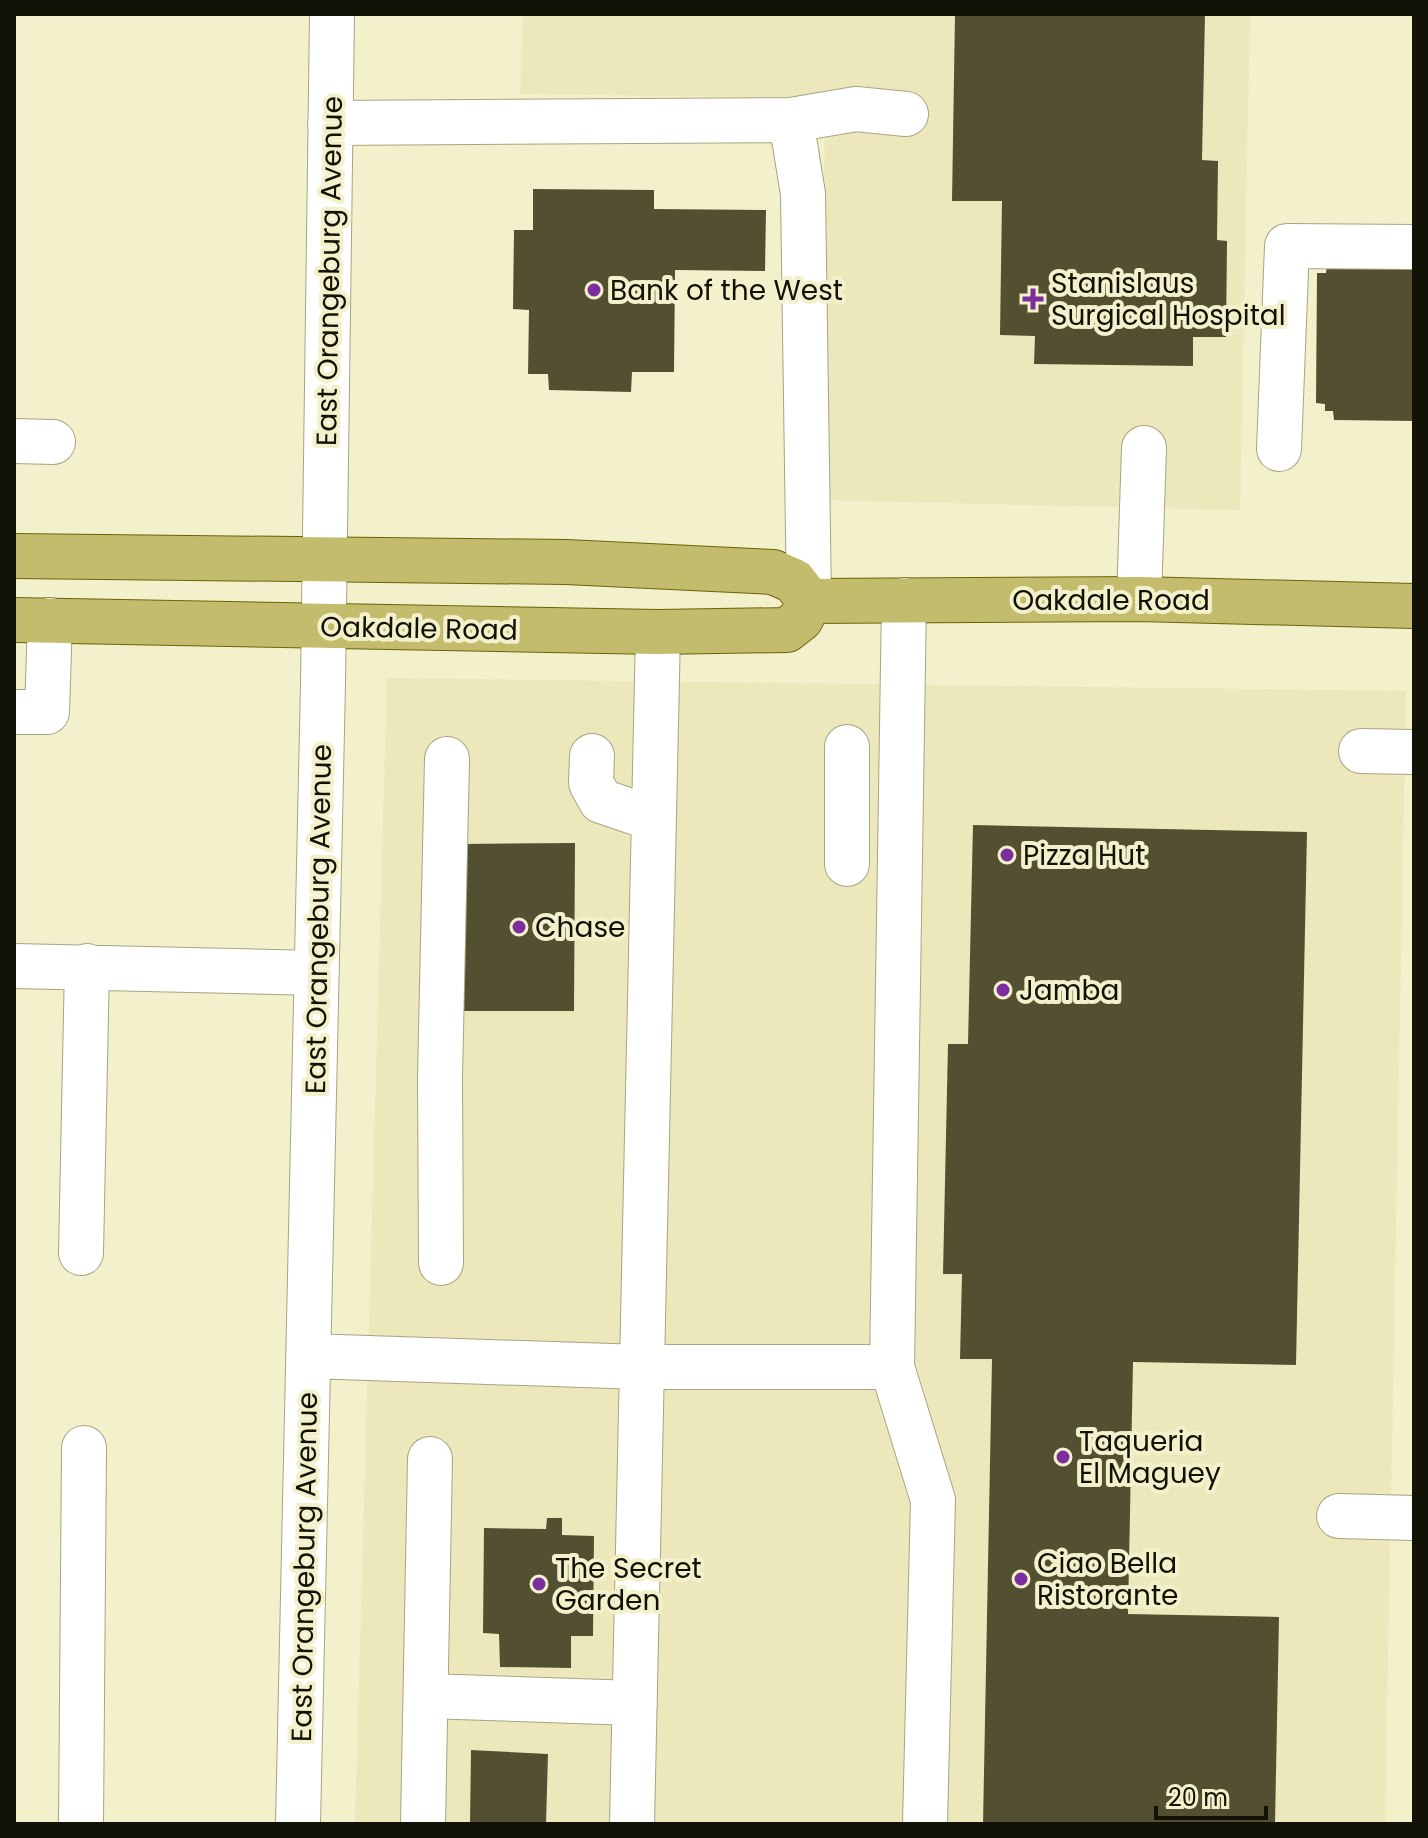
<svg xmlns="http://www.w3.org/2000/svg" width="1428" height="1838" viewBox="0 0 1428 1838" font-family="Poppins,sans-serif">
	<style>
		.built { fill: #ece8bc }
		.building { fill: #535031 }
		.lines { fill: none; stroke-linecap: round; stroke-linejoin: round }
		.minor-casing { stroke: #a7a482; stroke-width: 46 }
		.major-casing { stroke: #6b6309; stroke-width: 46 }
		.minor { stroke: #fff; stroke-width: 44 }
		.major { stroke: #c3bc6c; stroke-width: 44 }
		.poi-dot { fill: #7c2d9e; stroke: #f3f0cc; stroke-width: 3 }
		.labels { text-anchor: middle; stroke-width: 8; stroke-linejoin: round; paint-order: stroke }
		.street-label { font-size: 28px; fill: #131206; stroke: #f3f0cc }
		.poi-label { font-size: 28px; fill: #131206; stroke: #f3f0cc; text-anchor: start }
	</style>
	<rect width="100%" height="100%" fill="#f3f0cc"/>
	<path class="built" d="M 523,14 L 1250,14 L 1240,510 L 815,500 L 826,98 L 520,94 Z
		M 387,678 L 1406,691 L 1385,1824 L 355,1824 Z"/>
	<path class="building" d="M 955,14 L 1205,14 L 1202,160 L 1218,161 L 1217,240 L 1227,241 L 1226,337 L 1193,337 L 1193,366 L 1034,364 L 1035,336 L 1000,335 L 1002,201 L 952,201 Z
		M 533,189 L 654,190 L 654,209 L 766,210 L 765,271 L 675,270 L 674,372 L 632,372 L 631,392 L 549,390 L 548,374 L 528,374 L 529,310 L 513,309 L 514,230 L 533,230 Z
		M 1327,264 L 1414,265 L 1414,421 L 1334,420 L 1333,411 L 1325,411 L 1325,404 L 1316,403 L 1317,273 L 1326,273 Z
		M 973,825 L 1307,832 L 1296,1365 L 1133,1362 L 1128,1614 L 1279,1617 L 1275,1824 L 983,1824 L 992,1359 L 960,1359 L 962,1274 L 943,1274 L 948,1044 L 968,1044 Z
		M 575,843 L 574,1011 L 462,1011 L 463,844 Z
		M 547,1518 L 562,1518 L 562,1535 L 594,1536 L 593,1636 L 571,1636 L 571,1668 L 500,1667 L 499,1634 L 483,1633 L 484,1528 L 546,1529 Z
		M 471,1750 L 548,1754 L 546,1824 L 470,1824 Z"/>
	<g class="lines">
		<defs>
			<path id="minor" d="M 791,120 L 803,194 L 809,601
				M 330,123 L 791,120 L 856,109 L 906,114
				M 14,441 L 53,442
				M 1279,449 L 1287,246 L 1414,247
				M 1139,599 L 1144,448
				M 904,600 L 892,1367 L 933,1500 L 925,1824
				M 14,712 L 47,712 L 50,620
				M 847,747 L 847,864
				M 1361,751 L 1414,752
				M 592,756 L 591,783 L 601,801 L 654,819
				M 14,966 L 317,973
				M 81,1253 L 87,966
				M 441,1263 L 440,1077 L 447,759
				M 308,1356 L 642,1367 L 892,1367
				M 1339,1516 L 1414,1518
				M 426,1696 L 635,1703
				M 81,1824 L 84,1448
				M 298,1824 L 323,684 L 332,14
				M 423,1824 L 430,1459
				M 632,1824 L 658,632"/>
			<path id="major" d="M 14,556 L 566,562 L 773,572 L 794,581 L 809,601
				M 809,601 L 1139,599 L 1414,606
				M 14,620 L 658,632 L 787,630 L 801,619 L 809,601"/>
		</defs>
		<use href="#minor" class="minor-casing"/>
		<use href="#major" class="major-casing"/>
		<use href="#minor" class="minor"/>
		<use href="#major" class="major"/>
	</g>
	<g class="poi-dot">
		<circle cx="594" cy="290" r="8"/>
		<path d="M1029 287h8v8h8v8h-8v8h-8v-8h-8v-8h8z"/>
		<circle cx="1007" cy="855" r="8"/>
		<circle cx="519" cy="927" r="8"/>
		<circle cx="1003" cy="990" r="8"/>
		<circle cx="1063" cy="1457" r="8"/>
		<circle cx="1021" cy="1579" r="8"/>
		<circle cx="539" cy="1584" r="8"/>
	</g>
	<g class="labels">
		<g class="street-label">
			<text transform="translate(329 271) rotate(-89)" y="10">East Orangeburg Avenue</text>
			<text x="1111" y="610">Oakdale Road</text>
			<text transform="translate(419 628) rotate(1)" y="10">Oakdale Road</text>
			<text transform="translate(318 919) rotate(-89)" y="10">East Orangeburg Avenue</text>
			<text transform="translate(304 1567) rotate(-89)" y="10">East Orangeburg Avenue</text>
		</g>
		<g class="poi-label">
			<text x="1051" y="293">Stanislaus<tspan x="1051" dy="32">Surgical Hospital</tspan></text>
			<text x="610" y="300">Bank of the West</text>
			<text x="1023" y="865">Pizza Hut</text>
			<text x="535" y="937">Chase</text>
			<text x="1019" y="1000">Jamba</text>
			<text x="1079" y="1451">Taqueria<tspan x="1079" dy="32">El Maguey</tspan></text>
			<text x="1037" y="1573">Ciao Bella<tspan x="1037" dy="32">Ristorante</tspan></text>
			<text x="555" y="1578">The Secret<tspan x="555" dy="32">Garden</tspan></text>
		</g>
	</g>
	<rect width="1428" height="1838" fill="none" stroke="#131206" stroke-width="32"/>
	<path d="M1156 1806v12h110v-12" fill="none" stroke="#131206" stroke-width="4"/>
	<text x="1168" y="1806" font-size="24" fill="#131206" stroke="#f3f0cc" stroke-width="6" paint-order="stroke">20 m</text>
</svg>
